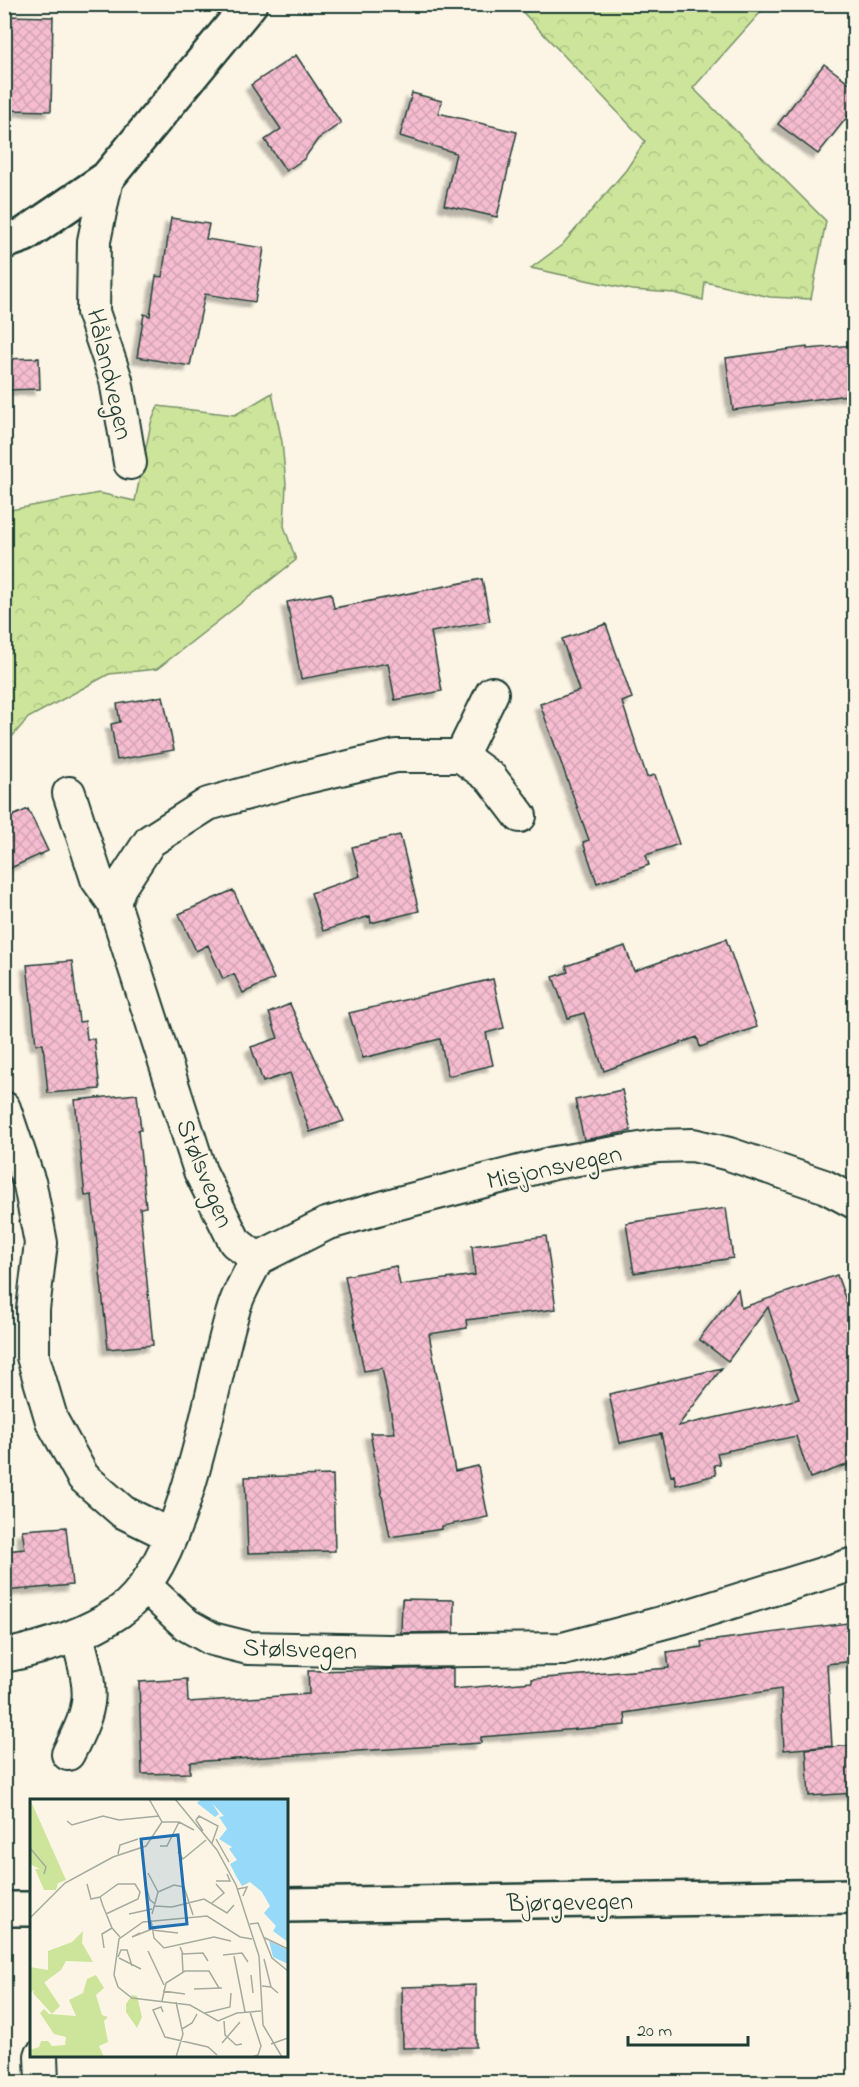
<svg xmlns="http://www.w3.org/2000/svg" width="859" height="2087" viewBox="0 0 859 2087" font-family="'Indie Flower',sans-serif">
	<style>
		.forest { fill: url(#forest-crowns); stroke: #769168; stroke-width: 1.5 }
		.building { fill: url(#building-cross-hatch); stroke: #1f3d34; stroke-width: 1.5; filter: url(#shadow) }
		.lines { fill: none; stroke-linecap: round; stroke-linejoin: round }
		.minor-casing { stroke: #1f3d34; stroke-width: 36 }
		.tertiary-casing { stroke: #1f3d34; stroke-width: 38 }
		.secondary-casing { stroke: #1f3d34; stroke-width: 38 }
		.minor { stroke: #fcf5e5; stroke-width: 32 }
		.tertiary { stroke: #fcf5e5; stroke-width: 33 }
		.secondary { stroke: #fcf5e5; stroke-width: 33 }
		.labels { text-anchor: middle; stroke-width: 4.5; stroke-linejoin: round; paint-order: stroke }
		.street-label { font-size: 26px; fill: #1f3d34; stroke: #fcf5e5 }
		.inset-road { fill: none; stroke: #a4ab9e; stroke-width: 1.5 }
		.view { fill: #1f6fb2; fill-opacity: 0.15; stroke: #1f6fb2; stroke-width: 3 }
		.inset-edge { fill: none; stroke: #1f3d34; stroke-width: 3 }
	</style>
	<defs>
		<pattern id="forest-crowns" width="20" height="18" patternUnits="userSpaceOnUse" patternTransform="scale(1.5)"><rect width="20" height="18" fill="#cde59b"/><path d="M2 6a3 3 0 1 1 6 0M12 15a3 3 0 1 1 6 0" fill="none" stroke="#b0c586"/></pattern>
		<pattern id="building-cross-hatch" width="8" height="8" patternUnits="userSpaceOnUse" patternTransform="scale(1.5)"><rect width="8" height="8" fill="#f6bdd0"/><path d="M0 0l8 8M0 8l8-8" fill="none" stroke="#d2a3b3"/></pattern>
		<filter id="shadow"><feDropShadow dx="-5.5" dy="5.5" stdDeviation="1.5" flood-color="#0004"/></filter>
	</defs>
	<rect width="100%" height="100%" fill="#fcf5e5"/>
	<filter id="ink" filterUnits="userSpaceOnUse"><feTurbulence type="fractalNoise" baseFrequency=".0167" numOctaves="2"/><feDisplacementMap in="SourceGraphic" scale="12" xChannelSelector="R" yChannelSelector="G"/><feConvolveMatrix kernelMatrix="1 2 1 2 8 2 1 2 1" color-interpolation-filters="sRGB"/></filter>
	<g filter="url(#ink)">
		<path class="forest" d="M 516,5 L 767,5 L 693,88 L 826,221 L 811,299 L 770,297 L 705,282 L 703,300 L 674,293 L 632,290 L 531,268 L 562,245 L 626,170 L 645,141 Z
			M 272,393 L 282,442 L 286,484 L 284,526 L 296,560 L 157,669 L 109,674 L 28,718 L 5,745 L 5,511 L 99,493 L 135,501 L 151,423 L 158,406 L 235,415 Z"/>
		<path class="building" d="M 4,16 L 53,17 L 51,111 L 4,110 Z
			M 296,55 L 341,123 L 318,139 L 304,159 L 286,171 L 265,140 L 281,129 L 251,85 Z
			M 824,64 L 855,87 L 855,107 L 818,154 L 778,124 Z
			M 412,93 L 442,101 L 438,113 L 517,132 L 497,217 L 444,205 L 456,153 L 400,136 Z
			M 171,218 L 209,224 L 206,239 L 264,248 L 255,302 L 205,294 L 190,366 L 137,357 L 144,314 L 150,316 L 156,276 L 162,277 Z
			M 855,345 L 855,394 L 733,410 L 726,358 L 807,347 L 807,349 Z
			M 39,358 L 40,389 L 4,390 L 4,359 Z
			M 482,579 L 490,621 L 431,632 L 442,691 L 395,700 L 388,663 L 301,679 L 287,602 L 331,593 L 334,608 Z
			M 606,624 L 632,698 L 622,702 L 647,777 L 655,775 L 679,844 L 646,855 L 649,865 L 597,883 L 583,842 L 589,840 L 540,704 L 579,691 L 562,639 Z
			M 163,696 L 174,750 L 117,760 L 111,724 L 120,722 L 117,704 Z
			M 28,809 L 48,851 L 4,871 L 4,820 Z
			M 400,835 L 419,911 L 371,923 L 370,916 L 323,931 L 311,893 L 360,876 L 352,847 Z
			M 233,890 L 274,979 L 243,993 L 234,974 L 223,979 L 208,945 L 196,951 L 179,914 Z
			M 726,939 L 757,1027 L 700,1047 L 697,1037 L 604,1071 L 584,1013 L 568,1018 L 553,977 L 568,972 L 566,966 L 625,946 L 634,971 Z
			M 72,961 L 79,1022 L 85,1021 L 87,1039 L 94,1039 L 100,1089 L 48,1093 L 43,1044 L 36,1044 L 27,965 Z
			M 493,979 L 504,1028 L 486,1033 L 493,1065 L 448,1076 L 440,1039 L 363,1058 L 349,1013 Z
			M 290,1004 L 344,1121 L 310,1132 L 290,1073 L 263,1082 L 251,1047 L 278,1038 L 269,1013 Z
			M 622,1090 L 631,1131 L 584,1140 L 575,1100 Z
			M 137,1094 L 141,1130 L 138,1130 L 146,1207 L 140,1208 L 153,1345 L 108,1349 L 92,1195 L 85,1196 L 75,1100 Z
			M 726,1208 L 733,1258 L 634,1273 L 626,1223 Z
			M 546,1236 L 556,1309 L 466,1320 L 467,1328 L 429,1334 L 455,1471 L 478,1466 L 488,1517 L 442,1526 L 442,1529 L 390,1537 L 370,1433 L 395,1433 L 382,1368 L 364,1371 L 345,1276 L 396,1266 L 400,1285 L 475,1275 L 472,1246 Z
			M 837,1275 L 855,1326 L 855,1462 L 810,1478 L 796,1436 L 717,1453 L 720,1464 L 714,1465 L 716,1475 L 676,1485 L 674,1475 L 671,1476 L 661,1434 L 620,1443 L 609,1394 L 722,1368 L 678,1426 L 799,1399 L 768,1307 L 728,1361 L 699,1339 L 738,1289 L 741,1308 Z
			M 333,1475 L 335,1551 L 248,1553 L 245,1477 Z
			M 66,1527 L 72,1585 L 4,1591 L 4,1551 L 25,1549 L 22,1530 Z
			M 402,1599 L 454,1600 L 454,1632 L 401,1633 Z
			M 855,1622 L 855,1661 L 827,1664 L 832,1746 L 784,1750 L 781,1689 L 625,1713 L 626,1725 L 481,1737 L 481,1743 L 190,1762 L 190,1773 L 142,1774 L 139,1682 L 187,1679 L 188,1702 L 309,1694 L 308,1671 L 453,1668 L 453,1689 L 532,1682 L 532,1679 L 669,1668 L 667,1652 L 702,1647 L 701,1642 Z
			M 855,1745 L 855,1793 L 809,1796 L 806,1749 Z
			M 476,1985 L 476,2047 L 403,2048 L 402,1987 Z"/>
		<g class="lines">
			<defs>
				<path id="minor" d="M 107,178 L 94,241 L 93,312 L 116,380 L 130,463
					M 461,756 L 492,693
					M 69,793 L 97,879 L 114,903 L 200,1171 L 235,1242 L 257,1259
					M 114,903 L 120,887 L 150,841 L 208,804 L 298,779 L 396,756 L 461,756 L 491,778 L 520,816
					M 4,1108 L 30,1185 L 41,1243 L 33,1309 L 33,1357 L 52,1421 L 83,1477 L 123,1512 L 170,1535
					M 257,1259 L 326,1224 L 395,1204 L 554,1163 L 658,1146 L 693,1145 L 729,1154 L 824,1186 L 854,1202
					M 145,1586 L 187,1625 L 212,1639 L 248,1648 L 388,1651 L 563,1649 L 684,1617 L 854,1564
					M 4,1656 C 44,1648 85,1635 119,1612 C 188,1564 209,1386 234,1308 C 239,1291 249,1275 257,1259
					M 68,1754 C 96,1700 92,1693 77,1635
					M 41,2056 L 42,2082"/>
				<path id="tertiary" d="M 286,1905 L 854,1896
					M 4,1909 L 32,1909"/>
				<path id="secondary" d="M 4,242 L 24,235 L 107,178 L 250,4"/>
			</defs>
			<use href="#minor" class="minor-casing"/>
			<use href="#tertiary" class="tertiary-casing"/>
			<use href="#secondary" class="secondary-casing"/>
			<use href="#minor" class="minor"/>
			<use href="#tertiary" class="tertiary"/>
			<use href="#secondary" class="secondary"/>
		</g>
	</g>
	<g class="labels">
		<g class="street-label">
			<text transform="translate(111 374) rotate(77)" y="9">Hålandvegen</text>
			<text transform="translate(554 1166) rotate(-12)" y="9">Misjonsvegen</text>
			<text transform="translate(206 1173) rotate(68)" y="9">Stølsvegen</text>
			<text transform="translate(300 1648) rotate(2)" y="9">Stølsvegen</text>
			<text transform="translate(570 1901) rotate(-1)" y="9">Bjørgevegen</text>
		</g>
	</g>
	<g transform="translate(30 1799)">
		<rect width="258" height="258" fill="#fcf5e5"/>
		<path d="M 0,0 L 36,81 L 28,84 L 26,91 L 14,91 L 5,70 L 10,70 L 0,65 ZM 53,132 L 52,144 L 63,163 L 36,162 L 31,171 L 0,194 L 0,168 L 18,171 L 18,152 L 42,143 ZM 66,176 L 74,189 L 66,196 L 72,216 L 78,218 L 74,222 L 78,243 L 69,247 L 74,258 L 0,258 L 0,251 L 9,248 L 11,242 L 18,242 L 22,247 L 35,246 L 36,238 L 24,235 L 10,214 L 14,210 L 19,215 L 46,217 L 39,201 L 53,194 L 57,180 Z" fill="#cde59b"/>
		<path d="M 14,183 L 30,207 L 22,215 L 3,194 L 6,187 ZM 102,196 L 107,197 L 112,218 L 107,229 L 96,213 L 96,205 Z" fill="#cde59b"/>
		<path d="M 171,0 L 258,0 L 258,143 L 243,132 L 246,127 L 234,114 L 240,107 L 232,93 L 220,83 L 212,87 L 206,77 L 200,65 L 207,61 L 199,50 L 202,48 L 189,40 L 197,30 L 189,18 L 194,17 L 182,4 L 189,15 L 185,18 L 167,4 ZM 239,142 L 258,151 L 258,165 L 243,158 Z" fill="#97d9f9"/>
		<path class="inset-road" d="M 145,0 L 187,51 L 206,86 L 229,157 L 233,226 L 252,258M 37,22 L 42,26 L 73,17 L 89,21 L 129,17M 132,23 L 149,23 L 164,31M 173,32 L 166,21 L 169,17 L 188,27 L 182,44M 186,40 L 199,63M 130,47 L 137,47 L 149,23M 0,49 L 16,68 L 14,75M 148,53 L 153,60 L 176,41M 88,55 L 90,46 L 108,40M 118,74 L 128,93 L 122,115M 186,82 L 200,82 L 197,75M 115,84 L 120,101 L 125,105M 57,85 L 61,100 L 70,98M 208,90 L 217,88 L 213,97M 128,93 L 144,86 L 154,88 L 163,116M 182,104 L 194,94 L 186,85M 124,107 L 142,108 L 174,100 L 197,114 L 204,106M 76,115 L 108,100 L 110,93 L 105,85 L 88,85 L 70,98 L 73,107 L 82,129 L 90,138M 99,115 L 122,110M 0,119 L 35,84 L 83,58 L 116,47 L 132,23 L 119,0M 121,121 L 124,139 L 134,149 L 184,138 L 201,142M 220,125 L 228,124 L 242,159 L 258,172M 122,131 L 148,134M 110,134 L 102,138 L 122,130M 233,138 L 258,150M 222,140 L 210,138 L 177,117 L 113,123 L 89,140 L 84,176 L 88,188 L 102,199 L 160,206 L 188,222 L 207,214 L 231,212M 150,148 L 153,155 L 173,154 L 178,162M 74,149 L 72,135 L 82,129M 118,152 L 134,186M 152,154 L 153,173M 193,156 L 212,154 L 218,163M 204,157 L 215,213M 88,158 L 91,151 L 97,151 L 102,167M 89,159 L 111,170M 234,160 L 241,188M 221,176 L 223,194M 232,187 L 241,188 L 248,194M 164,190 L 192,189M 133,192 L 155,195M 132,202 L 136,184 L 155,172 L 179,172 L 189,189M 146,203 L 153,235 L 146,258M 133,213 L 131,208 L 123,211 L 135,238 L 178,248 L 187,256M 220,213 L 231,247 L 228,256 L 222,258M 175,214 L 200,208 L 201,194M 194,222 L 195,236 L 206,246 L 212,245M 152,230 L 162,224 L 167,215M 192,244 L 210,223M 241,245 L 258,239"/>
		<path class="view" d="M 148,36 L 157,125 L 120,129 L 111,40 Z"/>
		<rect width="258" height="258" class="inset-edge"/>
	</g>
	<rect width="859" height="2087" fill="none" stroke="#fcf5e5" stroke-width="24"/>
	<rect x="12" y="12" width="835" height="2063" fill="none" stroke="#1f3d34" stroke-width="2" filter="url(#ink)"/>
	<path d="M628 2036v9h120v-9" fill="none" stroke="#1f3d34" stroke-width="3"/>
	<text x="637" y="2036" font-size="18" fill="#1f3d34" stroke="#fcf5e5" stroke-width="4.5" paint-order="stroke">20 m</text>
</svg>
